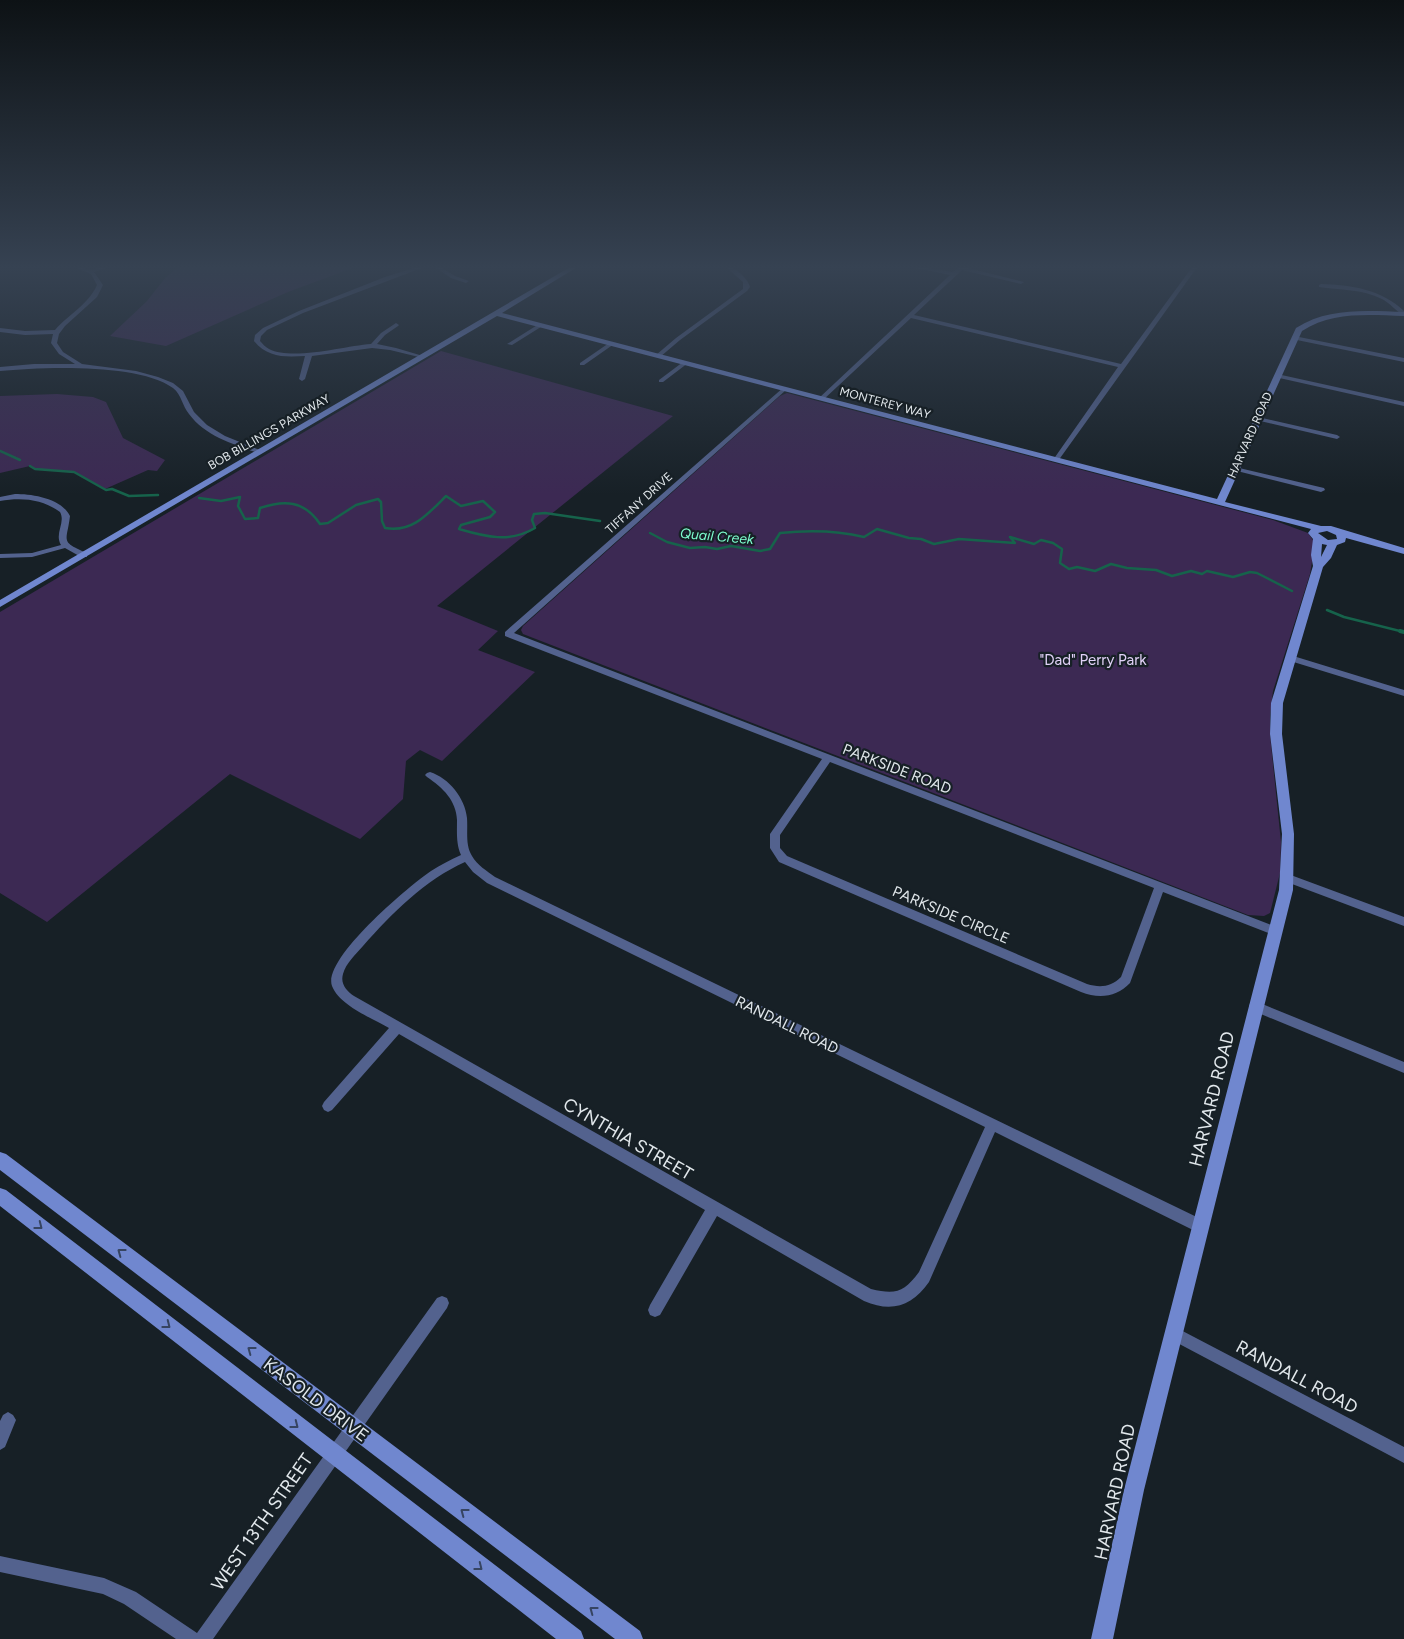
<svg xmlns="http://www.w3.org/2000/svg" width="1404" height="1639" viewBox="0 0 1404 1639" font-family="Figtree,sans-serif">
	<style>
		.green { fill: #3c2953 }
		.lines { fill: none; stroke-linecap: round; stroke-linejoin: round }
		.stream-far1 { stroke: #16634b; stroke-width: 2.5 }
		.stream { stroke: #16634b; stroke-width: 4 }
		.street { fill: #53628e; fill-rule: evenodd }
		.secondary { fill: #7087cf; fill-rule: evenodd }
		.oneway { stroke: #364461 }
		.labels { text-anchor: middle; stroke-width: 4.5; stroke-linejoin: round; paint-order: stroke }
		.far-street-label { font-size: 12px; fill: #e2e8ec; stroke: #172026 }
		.far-water-label { font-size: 14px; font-style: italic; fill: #7effd0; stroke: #172026 }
		.park-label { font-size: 15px; fill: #e1d1f7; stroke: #172026 }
		.street-label { font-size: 15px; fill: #e2e8ec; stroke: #172026 }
		.near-street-label { font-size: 18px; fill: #e2e8ec; stroke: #172026 }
	</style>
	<rect width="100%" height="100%" fill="#172026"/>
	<path class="green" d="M 180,266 L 358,266 L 288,292 L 166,346 L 110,336 L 147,301 L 166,277 Z
		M 441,351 L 673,416 L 437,606 L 498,631 L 478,650 L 535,672 L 442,761 L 420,750 L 406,761 L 403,799 L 360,839 L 230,774 L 47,922 L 0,893 L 0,612 Z
		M 787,393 L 1273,520 L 1308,533 L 1315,543 L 1310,574 L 1273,691 L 1270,716 L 1270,735 L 1281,842 L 1280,873 L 1270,913 L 1264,916 L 1248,915 L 523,634 L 521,630 L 523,626 L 780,396 Z
		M 57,394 L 93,397 L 106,402 L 123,438 L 165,460 L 157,471 L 148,470 L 105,489 L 74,472 L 35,469 L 30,466 L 0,473 L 0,396 Z"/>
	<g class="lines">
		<path class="stream-far1" d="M 0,451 L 20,460
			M 30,466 L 35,469 L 74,472 L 106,490 L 112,489 L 129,496 L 158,495
			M 199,498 L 221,501 L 240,497 L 238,506 L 245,519 L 258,518 L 260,508 C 284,500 304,500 320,524 L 328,523 L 356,505 L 378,499 L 381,502 L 382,521 L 385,528 C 412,533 428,514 446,496 L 461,506 L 483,501 L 495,512 L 490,517 L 461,525 L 459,529 C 486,537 510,543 535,528 L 532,520 L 534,514 L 545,513 L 600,521
			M 650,533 L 667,542 L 690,548 L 705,547 L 717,549 L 731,546 L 760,551 L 770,549 L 780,533 C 809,530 835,530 864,537 L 877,529 L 909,538 L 921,539 L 934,544 L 959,539 L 1015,543 L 1010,537 L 1034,544 L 1041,540 L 1053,543 L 1062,549 L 1060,563 L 1069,569 L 1077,567 L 1095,571 L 1111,564 L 1127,568 L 1156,570 L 1172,576 L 1191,571 L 1202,574 L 1207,571 L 1233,577 L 1250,572 L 1257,573 L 1292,591
			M 1327,610 L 1344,617 L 1404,632"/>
		<path class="stream" d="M 1400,631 L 1404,632"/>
		<path class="street" d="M 72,266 C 79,265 83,269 90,270 C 97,270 104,265 112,266 L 94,272 L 103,285 L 97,297 L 65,326 L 59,334 L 57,343 L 63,352 L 82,364 L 136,371 L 158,377 L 173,383 L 183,391 L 194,412 L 207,425 L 225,436 L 262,451 L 262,453 L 258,453 C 233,444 205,436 189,414 C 182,406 182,395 173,388 C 138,363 43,367 0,371 L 0,367 L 34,364 L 75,364 L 59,354 L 51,343 L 53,334 L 25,335 L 0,332 L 0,328 L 25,331 L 55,330 C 69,314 88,305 97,285 L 91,274 Z
			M 420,266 L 427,266 L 303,313 L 267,330 L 261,336 L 260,341 C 263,344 265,347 269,349 C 293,361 344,346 371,344 L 381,333 L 396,323 L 399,325 L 398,326 L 385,335 L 377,344 L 396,348 L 423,356 L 423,358 L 390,350 L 372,348 L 312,356 L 305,379 L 302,381 L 299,379 L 305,356 C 285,357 268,358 254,341 L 255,335 L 263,328 L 299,311 L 385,277 Z
			M 433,266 L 439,266 L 455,276 L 469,281 L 466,283 L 451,278 Z
			M 725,266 C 734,266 748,278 750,287 L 747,291 L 680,340 L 660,357 L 656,357 L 656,355 L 676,338 L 743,289 L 743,282 Z
			M 913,266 L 953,272 L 960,266 L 965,266 L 964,267 L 1024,282 L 1021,284 L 962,270 L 914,315 L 1121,364 L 1193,266 L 1198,266 L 1058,461 L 1056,462 L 1053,460 L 1118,367 L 911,318 L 823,400 L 819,400 L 819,398 L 950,275 L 915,268 Z
			M 1321,284 C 1351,285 1381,289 1404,311 L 1404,316 C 1396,311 1390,303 1382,299 C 1362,289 1340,290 1319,287 L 1319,285 Z
			M 539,324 L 544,325 L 512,345 L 507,344 Z
			M 1294,336 L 1404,358 L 1404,362 L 1292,339 L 1292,337 Z
			M 609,343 L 614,344 L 584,365 L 580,365 L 580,363 Z
			M 683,362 L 688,363 L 663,382 L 659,382 L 659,380 Z
			M 1277,374 L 1404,402 L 1404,406 L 1275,377 L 1274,376 Z
			M 784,387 L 787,389 L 786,390 L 514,633 L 1279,928 L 1280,931 L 1279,934 L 1275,935 L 1271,934 L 1163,892 L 1130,983 C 1117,997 1099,999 1081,992 L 779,862 L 770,848 L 770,834 L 822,759 L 505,636 L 505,632 ZM 830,762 L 1154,888 L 1121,977 C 1111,987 1100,988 1087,984 L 787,856 L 780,848 L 780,835 Z
			M 1258,417 L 1337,435 L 1340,437 L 1337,439 L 1256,420 L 1255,419 Z
			M 1235,467 L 1324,488 L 1325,490 L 1321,492 L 1233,470 L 1233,468 Z
			M 15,494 C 32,494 61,498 70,516 C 67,542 59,541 87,553 L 87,557 L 81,557 L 65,548 L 32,557 L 0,558 L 0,554 L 32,553 L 61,545 C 54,533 66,523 60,512 C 43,499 21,497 0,501 L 0,497 Z
			M 1290,655 L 1404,690 L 1404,696 L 1287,660 L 1286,658 L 1287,656 Z
			M 430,772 C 449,778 465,798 467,818 C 468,831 465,845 472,856 C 477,865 487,871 495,877 L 1205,1221 L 1207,1226 L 1205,1231 L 1200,1233 L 1195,1231 L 995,1132 L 929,1282 C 912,1306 892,1313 864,1301 L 717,1216 L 660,1315 L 655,1317 L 650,1315 L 648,1310 L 650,1305 L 705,1210 L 399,1034 L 332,1110 L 328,1112 L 324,1110 L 322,1106 L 324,1102 L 389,1028 C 372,1018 340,1006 332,986 C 322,959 409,886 431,871 C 440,865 450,860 461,855 C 456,844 457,832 457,820 C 456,800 443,788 427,777 L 425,775 L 427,773 ZM 465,862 L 473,872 L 487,883 L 985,1127 L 919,1272 C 904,1292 896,1295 871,1289 L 354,996 C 347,991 340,984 343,974 C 346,963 356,954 363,946 C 392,913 425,880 465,862 Z
			M 1288,874 L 1404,917 L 1404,926 L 1284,881 L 1283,878 L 1284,875 Z
			M 1255,1001 L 1404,1062 L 1404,1073 L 1251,1010 L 1249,1006 L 1251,1002 Z
			M 442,1296 L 447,1298 L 449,1303 L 447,1308 L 213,1639 L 176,1639 L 124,1604 L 103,1594 L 0,1572 L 0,1556 L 104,1578 L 136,1592 L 197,1633 L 437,1298 Z
			M 1173,1326 L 1404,1447 L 1404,1463 L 1168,1338 L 1166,1333 L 1168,1328 Z
			M 8,1412 L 13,1415 L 16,1420 L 5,1447 L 0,1450 L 0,1421 L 3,1415 Z"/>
		<path class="secondary" d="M 572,266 L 579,266 L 502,313 L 1217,499 L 1296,328 C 1329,307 1367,311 1404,312 L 1404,316 C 1369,315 1333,311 1302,331 L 1225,502 L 1321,526 L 1331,526 L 1404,548 L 1404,554 L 1346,538 L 1345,542 L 1337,545 L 1331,558 L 1323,567 L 1283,703 L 1282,734 L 1294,834 L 1293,890 L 1144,1490 L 1113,1639 L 1091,1639 L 1124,1490 L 1279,890 L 1282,834 L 1270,734 L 1271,703 L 1313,566 L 1311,555 L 1313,539 L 1308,533 L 1311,529 L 497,316 L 0,607 L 0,600 ZM 1327,531 L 1336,535 L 1337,539 L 1328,540 L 1318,533 ZM 1322,544 L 1327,545 L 1321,557 Z
			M 0,1152 L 6,1154 L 640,1631 L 643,1639 L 615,1639 L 0,1170 Z
			M 0,1188 L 6,1190 L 581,1631 L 584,1639 L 556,1639 L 0,1206 Z"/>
	</g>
	<defs><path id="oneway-chevron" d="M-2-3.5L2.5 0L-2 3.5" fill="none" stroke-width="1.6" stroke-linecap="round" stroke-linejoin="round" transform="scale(1.25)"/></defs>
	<g class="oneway">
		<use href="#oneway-chevron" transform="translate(39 1226) rotate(38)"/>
		<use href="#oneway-chevron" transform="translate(121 1252) rotate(-143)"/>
		<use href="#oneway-chevron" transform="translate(167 1325) rotate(38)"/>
		<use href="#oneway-chevron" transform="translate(251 1350) rotate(-143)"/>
		<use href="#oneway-chevron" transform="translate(295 1425) rotate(38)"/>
		<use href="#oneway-chevron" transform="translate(464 1512) rotate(-143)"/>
		<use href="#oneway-chevron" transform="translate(479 1567) rotate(38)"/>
		<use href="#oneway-chevron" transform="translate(593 1610) rotate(-143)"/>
	</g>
	<linearGradient id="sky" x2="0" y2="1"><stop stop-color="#0d1215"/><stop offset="0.54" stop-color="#364252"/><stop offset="1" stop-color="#364252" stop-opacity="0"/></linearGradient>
	<rect width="1404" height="495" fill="url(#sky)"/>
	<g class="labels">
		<g class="far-street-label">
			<text transform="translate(885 403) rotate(15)" y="4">MONTEREY WAY</text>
			<text transform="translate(269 432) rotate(-30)" y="4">BOB BILLINGS PARKWAY</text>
			<text transform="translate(1250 435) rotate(-66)" y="4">HARVARD ROAD</text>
			<text transform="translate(639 503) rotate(-42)" y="4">TIFFANY DRIVE</text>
		</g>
		<g class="far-water-label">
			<text transform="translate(717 536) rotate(5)" y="5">Quail Creek</text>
		</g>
		<g class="park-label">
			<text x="1093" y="665">"Dad" Perry Park</text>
		</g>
		<g class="street-label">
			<text transform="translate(897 769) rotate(21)" y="5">PARKSIDE ROAD</text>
			<text transform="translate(951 915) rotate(23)" y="5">PARKSIDE CIRCLE</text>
			<text transform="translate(787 1025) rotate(26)" y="5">RANDALL ROAD</text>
		</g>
		<g class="near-street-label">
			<text transform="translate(1212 1099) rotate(-76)" y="6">HARVARD ROAD</text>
			<text transform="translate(628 1139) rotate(30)" y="6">CYNTHIA STREET</text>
			<text transform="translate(1297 1377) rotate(28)" y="6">RANDALL ROAD</text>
			<text transform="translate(316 1400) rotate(37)" y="6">KASOLD DRIVE</text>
			<text transform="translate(1115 1492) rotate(-78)" y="6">HARVARD ROAD</text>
			<text transform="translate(262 1522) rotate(-55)" y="6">WEST 13TH STREET</text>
		</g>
	</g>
</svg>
